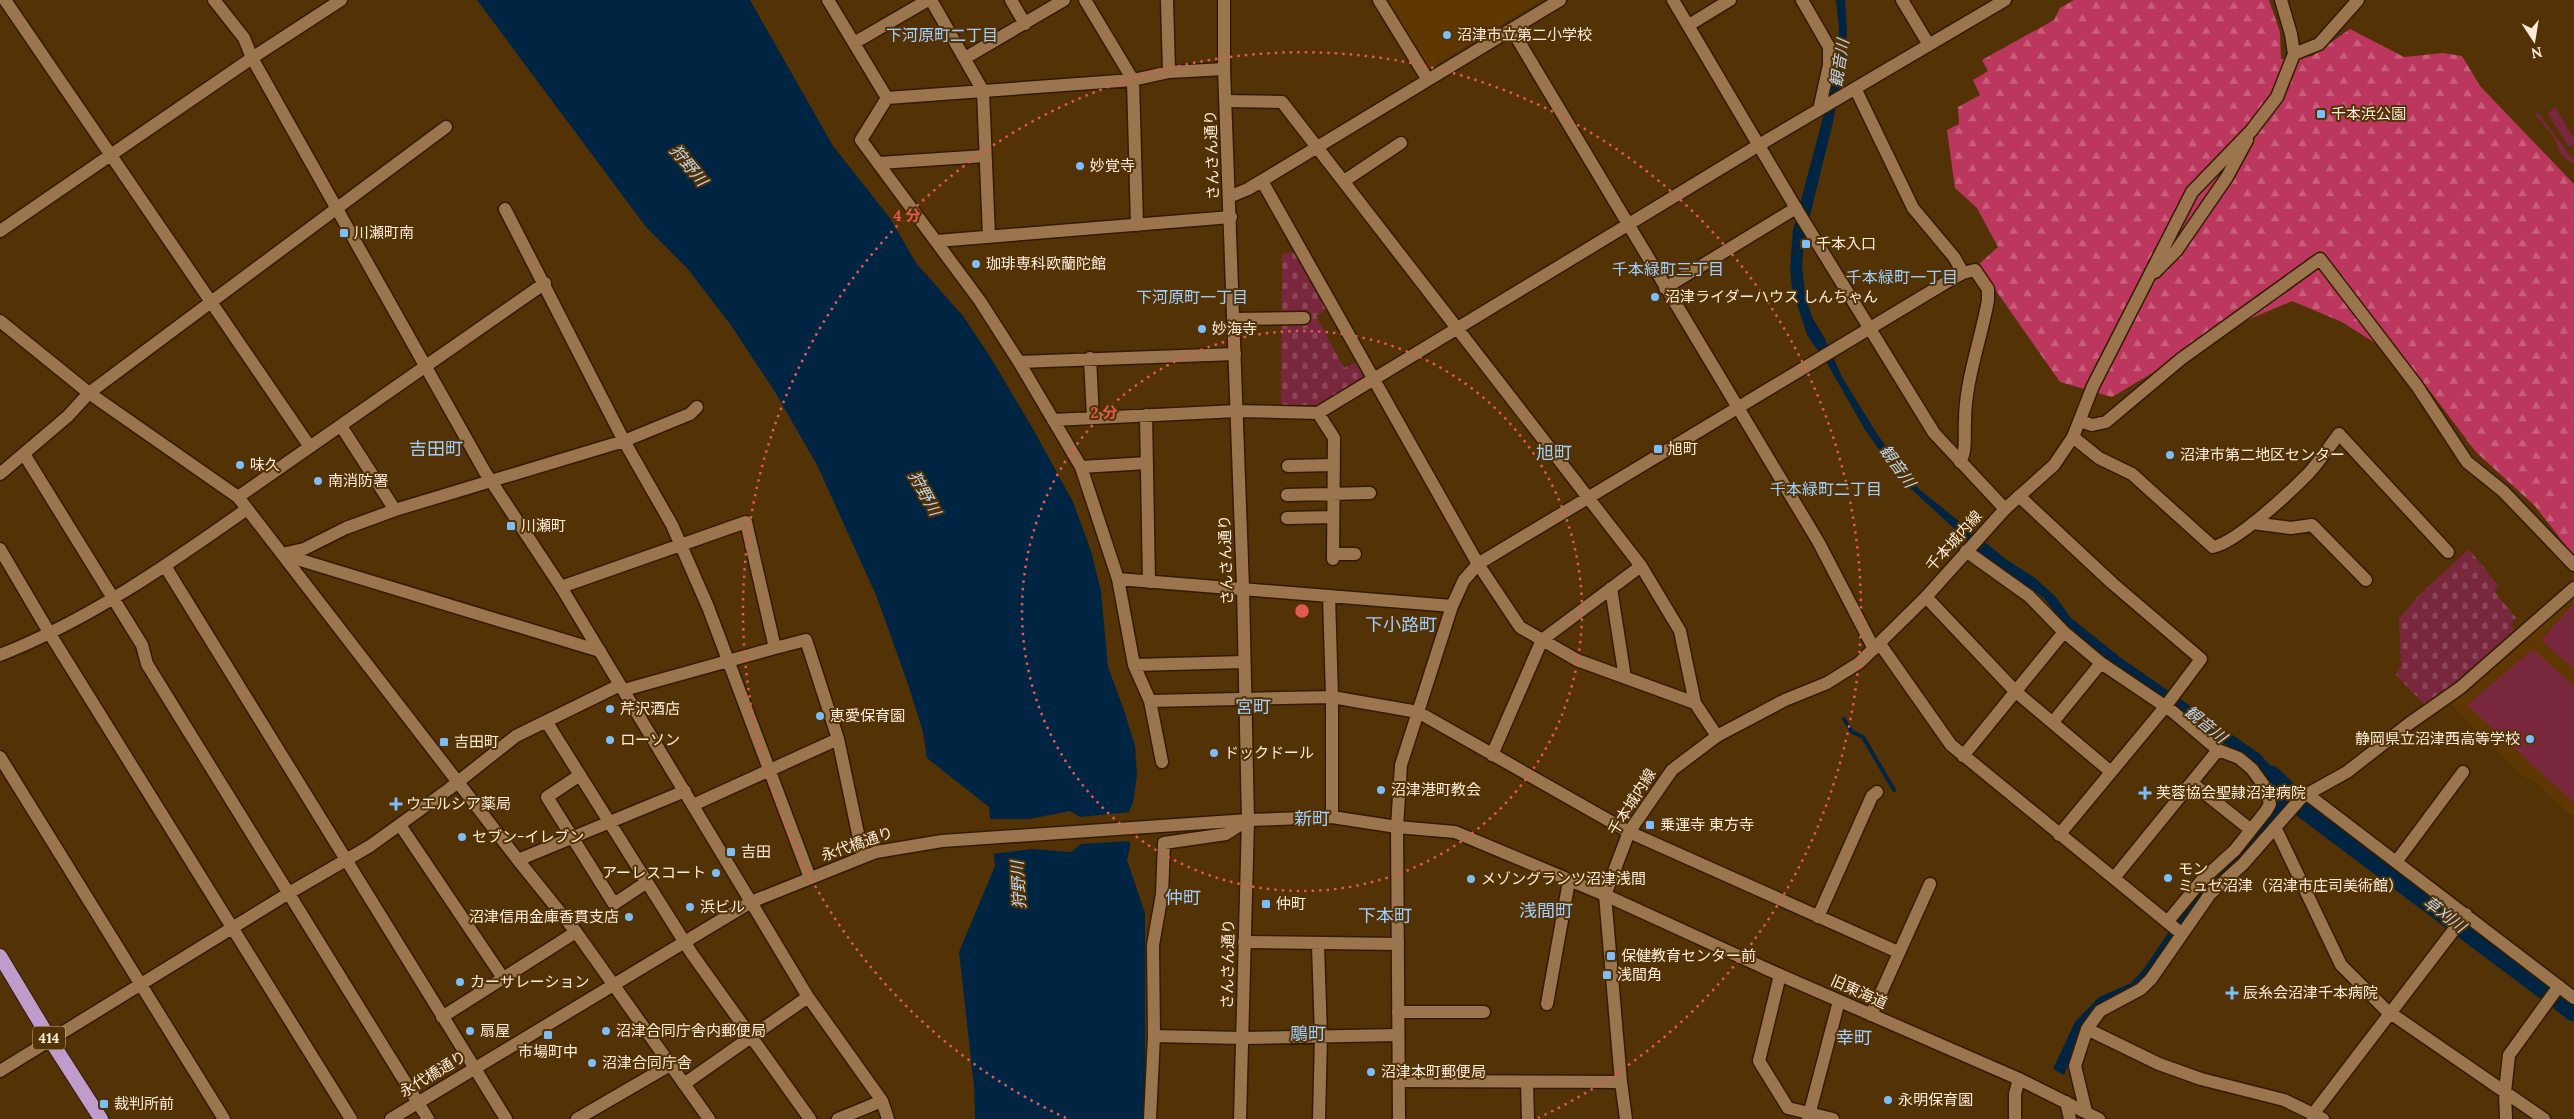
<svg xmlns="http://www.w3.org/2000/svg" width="2574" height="1119" viewBox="0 0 2574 1119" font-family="Lora,'Noto Sans JP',serif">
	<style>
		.built { fill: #5f3801 }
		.grass { fill: #78273d }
		.forest { fill: url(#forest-firs) }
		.cemetery { fill: url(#cemetery-stones) }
		.water { fill: #002542 }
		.pier { fill: #533206 }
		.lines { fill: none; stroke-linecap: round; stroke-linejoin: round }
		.stream { stroke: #002542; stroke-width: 4 }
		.river { stroke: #002542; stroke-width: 21 }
		.minor-casing { stroke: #341b00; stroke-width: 15 }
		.tertiary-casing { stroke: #341b00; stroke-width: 15 }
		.secondary-casing { stroke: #341b00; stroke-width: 15 }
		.trunk-casing { stroke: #341b00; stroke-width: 16 }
		.minor { stroke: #9a754d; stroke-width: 12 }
		.tertiary { stroke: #9a754d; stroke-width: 12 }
		.secondary { stroke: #9a754d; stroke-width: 12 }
		.trunk { stroke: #c09ccd; stroke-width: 14 }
		.ring { fill: none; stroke: #e05955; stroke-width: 2.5; stroke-dasharray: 2.5 5 }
		.poi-dot { fill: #7dbef9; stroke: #533206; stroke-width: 2 }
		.labels { text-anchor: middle; stroke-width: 4; stroke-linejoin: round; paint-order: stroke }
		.shield { fill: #533206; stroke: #cab49b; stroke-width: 1 }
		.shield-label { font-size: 14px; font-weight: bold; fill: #fdecdb }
		.poi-label { font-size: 15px; fill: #fdecdb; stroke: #533206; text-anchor: start }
		.street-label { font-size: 15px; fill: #fdecdb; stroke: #533206 }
		.neighbourhood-label { font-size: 16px; fill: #a0cffc; stroke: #533206 }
		.water-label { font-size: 16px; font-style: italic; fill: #bed5ec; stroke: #533206 }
		.quarter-label { font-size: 18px; fill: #a0cffc; stroke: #533206 }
		.centre { fill: #e05955; stroke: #533206; stroke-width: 2.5 }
		.ring-label { font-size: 15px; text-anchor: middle; font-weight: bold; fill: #e05955; stroke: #533206; stroke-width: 4; stroke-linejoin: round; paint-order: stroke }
	</style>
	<defs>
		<pattern id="forest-firs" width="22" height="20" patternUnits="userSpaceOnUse" patternTransform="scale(1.25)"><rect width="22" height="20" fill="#bb375d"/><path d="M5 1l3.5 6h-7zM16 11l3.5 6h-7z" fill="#c85e7b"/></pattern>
		<pattern id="cemetery-stones" width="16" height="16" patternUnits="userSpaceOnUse" patternTransform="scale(1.25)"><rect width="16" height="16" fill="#78273d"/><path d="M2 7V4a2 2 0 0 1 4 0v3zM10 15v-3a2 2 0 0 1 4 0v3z" fill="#8c4658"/></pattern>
	</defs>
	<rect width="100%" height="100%" fill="#533206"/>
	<path class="built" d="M 1387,0 L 1541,0 L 1429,69 Z
		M 2574,593 L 2574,818 L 2537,784 L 2520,774 L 2451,704 Z"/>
	<path class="grass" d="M 2555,107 L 2574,138 L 2574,144 L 2569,147 L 2548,115 L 2548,113 Z
		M 2538,113 L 2574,160 L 2574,165 L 2561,155 L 2554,137 L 2535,115 Z
		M 2574,603 L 2574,669 L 2541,640 Z
		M 2533,649 L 2574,686 L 2574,803 L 2467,705 Z"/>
	<path class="forest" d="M 2074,0 L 2269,0 L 2280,32 L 2281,59 L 2312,56 L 2350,29 L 2404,57 L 2443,53 L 2462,56 L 2480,86 L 2574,184 L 2574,556 L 2535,506 L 2476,452 L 2411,366 L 2342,322 L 2292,301 L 2228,328 L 2112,397 L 2060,382 L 1978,265 L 1998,247 L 1977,208 L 1955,188 L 1947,130 L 1959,124 L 1958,107 L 1980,95 L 1973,80 L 1988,71 L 1982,60 L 2054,20 L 2060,8 Z"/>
	<path class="cemetery" d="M 1302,252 L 1331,307 L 1316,316 L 1344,368 L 1360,361 L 1372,378 L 1323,405 L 1281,405 L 1282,254 Z
		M 2469,549 L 2499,587 L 2494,591 L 2516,618 L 2510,625 L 2516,631 L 2452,688 L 2425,705 L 2396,675 L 2401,666 L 2399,619 L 2418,596 Z"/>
	<path class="water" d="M 477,0 L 750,0 L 833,146 L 890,218 L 916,263 L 963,316 L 991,358 L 1033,429 L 1073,502 L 1091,551 L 1101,591 L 1108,667 L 1124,710 L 1135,746 L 1137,775 L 1133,803 L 1129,811 L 1130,848 L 1127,860 L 1145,913 L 1145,1119 L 975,1119 L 974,1086 L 959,952 L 995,866 L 989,807 L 927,758 L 923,732 L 908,684 L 876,595 L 817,465 L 775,392 L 730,324 L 687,268 L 646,227 Z
		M 1836,0 L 1845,0 L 1847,29 L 1845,60 L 1833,122 L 1805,236 L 1802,264 L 1805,294 L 1812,317 L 1824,337 L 1842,377 L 1879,437 L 1919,489 L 2007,560 L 2035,578 L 2055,596 L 2071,618 L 2121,658 L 2260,754 L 2293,792 C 2266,844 2211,890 2173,935 C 2161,949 2155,968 2141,981 C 2125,996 2098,1003 2085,1021 C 2076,1034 2070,1060 2064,1075 L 2053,1069 L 2075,1022 L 2099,997 L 2131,983 L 2143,970 L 2179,917 L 2276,803 L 2247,757 L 2199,728 L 2182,710 L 2102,656 L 2065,625 L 2044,598 L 1983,555 L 1898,477 L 1864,428 L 1828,365 L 1807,335 L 1792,288 L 1790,268 L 1793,230 L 1835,72 L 1839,29 Z"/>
	<path class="pier" d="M 1070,811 L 1080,817 L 1131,812 L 1132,841 L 1081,844 L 1071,852 L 1032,849 L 991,854 L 988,819 L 1029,819 Z"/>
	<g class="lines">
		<path class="stream" d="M 1844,719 L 1852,732 L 1863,737 L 1894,790"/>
		<path class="river" d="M 2271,776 L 2304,808 L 2545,989
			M 2561,1001 L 2574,1011"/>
		<defs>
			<path id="minor" d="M 5,0 L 310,447
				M 828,0 L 887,98
				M 931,0 L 983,91
				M 1011,0 L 1025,24
				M 1085,0 L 1133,80 L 1137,225
				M 1167,0 L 1169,72
				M 1379,0 L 1428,80
				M 1802,0 L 1829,47 L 1829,65 L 1819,110
				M 1902,0 L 1929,45
				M 1689,25 L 1730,0
				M 1512,30 L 1819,543 L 1874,649
				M 854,43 L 928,0
				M 965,58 L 1064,0
				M 1856,90 L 1913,208 L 1954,257 L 1963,273
				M 887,98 L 861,140 L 980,301 L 1019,362 L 1081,467 L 1118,579 L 1134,665 L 1150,701 L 1162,762
				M 887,98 L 1133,80 L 1169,72 L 1224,69
				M 1226,101 L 1282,102 L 1641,566 L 1680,631 L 1695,703 L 1717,736
				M 879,163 L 985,156
				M 1262,181 L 1478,564 L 1520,627 L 1577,660 L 1695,703
				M 1344,181 L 1401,143
				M 1229,197 L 1248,189 L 1560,0
				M 505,209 L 624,441 L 672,525 L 708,607 L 810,878
				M 0,231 L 252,58 L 341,0
				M 1665,288 L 1796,208
				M 1234,319 L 1304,318
				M 1090,358 L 1093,418
				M 1019,362 L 1235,354
				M 1318,413 L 1334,438 L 1333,559
				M 1146,415 L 1149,582
				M 1053,420 L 1237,411 L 1318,413 L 1759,145 L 2005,0
				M 2080,421 L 2092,425 L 2106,422 L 2181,359 L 2320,259 L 2417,386 L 2467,462 L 2503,491 L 2574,565
				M 341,426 L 395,510
				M 2073,437 L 2099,458 L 2132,474 L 2213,547 C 2237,542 2289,493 2308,474 C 2319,462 2329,447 2339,434 L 2448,552
				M 24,454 L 142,645 L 147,664 L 428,1119
				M 1288,466 L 1334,465
				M 1081,467 L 1147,463
				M 0,474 L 68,416 L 89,393 L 446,127
				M 1287,495 L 1370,493
				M 2019,496 L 2112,583 L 2201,659 L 2165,707 L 2059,835
				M 238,497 L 545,283
				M 1287,518 L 1333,517
				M 2253,523 L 2291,528 L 2312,525 L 2366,580
				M 0,549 L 50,634 L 351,1119
				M 1966,551 L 2029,596 L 2064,632 L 2101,663 L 2172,711 L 2218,750 L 2239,758 L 2252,769 L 2265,787 L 2270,804 L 2266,811 L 2235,850 L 2202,880 L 2168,921
				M 282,554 L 304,549 L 346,528 L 395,510 L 624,441 L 690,414 L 697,407
				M 1333,554 L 1355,554
				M 284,555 L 600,651
				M 165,566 L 506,1119
				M 1118,579 L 1452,606
				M 561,587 L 746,522 L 775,648 L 806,640 L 838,739 L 863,857
				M 1611,588 L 1625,678
				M 1329,596 L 1332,697 L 1332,817
				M 1926,597 L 2015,691 L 2111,772
				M 1880,644 L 1951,745 L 2182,934
				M 0,655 C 89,620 169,564 247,509
				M 1134,665 L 1244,662
				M 624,690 L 775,648
				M 1150,701 L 1332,697 L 1418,712 L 1629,832 L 1898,952
				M 546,721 L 692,954 L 810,1119
				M 2053,722 L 2101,663
				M 1492,755 L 1542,640 L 1641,566
				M 1963,756 L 2064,632
				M 0,757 L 224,1119
				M 580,775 L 547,797 L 614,904 L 647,882
				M 2192,783 L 2251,830
				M 2307,794 L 2574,998
				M 693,805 L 838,739
				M 400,825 L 503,978
				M 1397,827 L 1401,765 L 1452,606 L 1464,580 L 1478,564 L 1950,280 L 1963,273 L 1975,270 L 1988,289 L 1988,300 C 1981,340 1965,381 1965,421 C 1964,434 1967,451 1960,462
				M 2276,829 L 2341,965 L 2386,1010 L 2544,1119
				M 518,860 L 685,791
				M 2396,862 L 2463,772
				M 2114,878 L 2218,750
				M 1605,895 L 1621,1082 L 1626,1119
				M 751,902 L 808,997 L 882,1101 L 888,1119
				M 1818,917 L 1872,796 L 1877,792
				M 1244,942 L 1398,944
				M 1318,945 L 1321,1036 L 1319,1119
				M 1780,975 L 1759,1061 L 1788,1108 L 1833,1119
				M 1547,1004 L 1569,881
				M 1398,1012 L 1484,1012
				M 1871,1015 L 1930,884
				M 442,1017 L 576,932
				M 2087,1029 L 2159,1064 L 2201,1079 L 2284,1100 L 2323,1119
				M 1154,1036 L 1242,1038 L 1398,1035
				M 0,1071 L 289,893 L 370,846 L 449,789 L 516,736 L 620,685
				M 1399,1081 L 1621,1082
				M 1527,1082 L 1528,1119
				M 684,1084 L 808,997
				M 2066,1102 L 2070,1119
				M 2086,1112 L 2075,1066 L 2087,1029 L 2100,1011 L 2141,989 L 2151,979 L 2210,894 L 2243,864 L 2302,797 L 2347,772 L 2410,723 L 2460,688 L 2574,588
				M 577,1119 L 670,1065
				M 838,1119 L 882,1101
				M 1150,1119 L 1154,1036 L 1153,945 L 1162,894 L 1164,843 L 1226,834 L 1248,820
				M 1808,1119 L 1839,1001
				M 2015,1119 L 2015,1094 L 2019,1079
				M 2313,1119 L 2317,1109 L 2466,914
				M 2506,1119 L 2505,1092 L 2509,1055 L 2559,986"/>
			<path id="tertiary" d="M 214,0 L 244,38 L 252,58 L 485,472 L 561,587 L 751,902
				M 1673,0 L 1797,210 L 1934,433 L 2005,509
				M 2294,54 L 2319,44 L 2358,0
				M 983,91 L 989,236
				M 937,241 L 1231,217
				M 2155,272 L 2176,251 L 2227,177 L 2247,140
				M 0,321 L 89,393 L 238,497 L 518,860 L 576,932 L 709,1119
				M 2073,437 L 2093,386 L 2192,192 L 2251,131 L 2277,97 L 2294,54 L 2291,34 L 2281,0
				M 1605,895 L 1780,975 L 2019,1079 L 2099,1119
				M 391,1119 L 751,902 L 876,852 L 942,841 L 1248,820 L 1332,817 L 1397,827"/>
			<path id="secondary" d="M 1224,0 L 1224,69 L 1243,588 L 1248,820 L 1240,1119
				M 1399,1119 L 1397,827 L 1455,832 L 1605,895 L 1629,832 L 1672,770 L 1717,736 L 1785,700 L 1827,683 L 1859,663 L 1926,597 L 2005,509 L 2054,465 L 2073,437"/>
			<path id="trunk" d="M 0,956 L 51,1041 L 101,1119"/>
		</defs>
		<use href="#minor" class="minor-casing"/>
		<use href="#tertiary" class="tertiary-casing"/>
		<use href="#secondary" class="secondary-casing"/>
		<use href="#trunk" class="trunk-casing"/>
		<use href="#minor" class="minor"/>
		<use href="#tertiary" class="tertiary"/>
		<use href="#secondary" class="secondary"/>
		<use href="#trunk" class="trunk"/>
	</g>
	<g class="ring">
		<circle cx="1302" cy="611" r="280"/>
		<path d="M1066 1118A559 559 0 1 1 1538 1118"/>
	</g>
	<g class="poi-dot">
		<circle cx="1447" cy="35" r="5"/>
		<rect x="2316" y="109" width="10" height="10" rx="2.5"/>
		<circle cx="1080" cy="166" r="5"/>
		<rect x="339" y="228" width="10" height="10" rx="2.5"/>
		<rect x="1801" y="239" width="10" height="10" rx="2.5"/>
		<circle cx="976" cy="264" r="5"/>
		<circle cx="1655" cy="297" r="5"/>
		<circle cx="1202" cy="329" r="5"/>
		<rect x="1653" y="444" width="10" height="10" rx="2.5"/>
		<circle cx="2170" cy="455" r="5"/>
		<circle cx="240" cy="465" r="5"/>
		<circle cx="318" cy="481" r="5"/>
		<rect x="506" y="521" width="10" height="10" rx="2.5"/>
		<circle cx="610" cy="709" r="5"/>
		<circle cx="820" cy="716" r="5"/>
		<circle cx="2530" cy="739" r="5"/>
		<circle cx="610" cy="740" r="5"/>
		<rect x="439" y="737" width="10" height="10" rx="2.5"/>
		<circle cx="1214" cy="753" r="5"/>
		<circle cx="1381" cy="790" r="5"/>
		<path d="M2142.5 785.5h5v5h5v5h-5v5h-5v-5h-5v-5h5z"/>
		<path d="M393.5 796.5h5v5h5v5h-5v5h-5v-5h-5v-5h5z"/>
		<rect x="1645" y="820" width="10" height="10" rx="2.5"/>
		<circle cx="462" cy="837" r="5"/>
		<rect x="726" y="847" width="10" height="10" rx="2.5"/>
		<circle cx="716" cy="873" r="5"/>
		<circle cx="2168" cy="878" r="5"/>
		<circle cx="1471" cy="879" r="5"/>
		<rect x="1261" y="899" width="10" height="10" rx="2.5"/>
		<circle cx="690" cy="907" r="5"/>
		<circle cx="629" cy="917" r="5"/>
		<rect x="1606" y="951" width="10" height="10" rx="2.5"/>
		<rect x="1602" y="970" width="10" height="10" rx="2.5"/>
		<circle cx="460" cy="982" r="5"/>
		<path d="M2229.5 985.5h5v5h5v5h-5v5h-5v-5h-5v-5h5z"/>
		<circle cx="470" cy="1031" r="5"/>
		<circle cx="606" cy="1031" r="5"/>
		<rect x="543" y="1030" width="10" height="10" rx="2.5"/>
		<circle cx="592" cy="1063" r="5"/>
		<circle cx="1371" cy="1072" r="5"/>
		<circle cx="1888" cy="1100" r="5"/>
		<rect x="99" y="1099" width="10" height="10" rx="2.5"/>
	</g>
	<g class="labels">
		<rect class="shield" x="33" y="1026.5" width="32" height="23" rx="4"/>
		<g class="shield-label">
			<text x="49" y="1043">414</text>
		</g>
		<g class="poi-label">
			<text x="1457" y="40">沼津市立第二小学校</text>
			<text x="2331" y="119">千本浜公園</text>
			<text x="1090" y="171">妙覚寺</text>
			<text x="354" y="238">川瀬町南</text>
			<text x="1816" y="249">千本入口</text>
			<text x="986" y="269">珈琲専科欧蘭陀館</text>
			<text x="1665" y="302">沼津ライダーハウス しんちゃん</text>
			<text x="1212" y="334">妙海寺</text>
			<text x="1668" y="454">旭町</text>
			<text x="2180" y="460">沼津市第二地区センター</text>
			<text x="250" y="470">味久</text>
			<text x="328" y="486">南消防署</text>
			<text x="521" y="531">川瀬町</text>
			<text x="620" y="714">芹沢酒店</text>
			<text x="830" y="721">恵愛保育園</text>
			<text x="2520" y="744" text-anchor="end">静岡県立沼津西高等学校</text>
			<text x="620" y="745">ローソン</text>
			<text x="454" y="747">吉田町</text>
			<text x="1224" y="758">ドックドール</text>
			<text x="1391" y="795">沼津港町教会</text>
			<text x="2156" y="798">芙蓉協会聖隷沼津病院</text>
			<text x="406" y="809">ウエルシア薬局</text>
			<text x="1660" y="830">乗運寺 東方寺</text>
			<text x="472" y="842">セブン-イレブン</text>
			<text x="741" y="857">吉田</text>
			<text x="2178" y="874">モン<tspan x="2178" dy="17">ミュゼ沼津（沼津市庄司美術館）</tspan></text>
			<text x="706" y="878" text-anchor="end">アーレスコート</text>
			<text x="1481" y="884">メゾングランツ沼津浅間</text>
			<text x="1276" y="909">仲町</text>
			<text x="700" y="912">浜ビル</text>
			<text x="619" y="922" text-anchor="end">沼津信用金庫香貫支店</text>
			<text x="1621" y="961">保健教育センター前</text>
			<text x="1617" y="980">浅間角</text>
			<text x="470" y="987">カーサレーション</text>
			<text x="2243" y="998">辰糸会沼津千本病院</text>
			<text x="480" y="1036">扇屋</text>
			<text x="616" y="1036">沼津合同庁舎内郵便局</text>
			<text x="548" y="1057" text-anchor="middle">市場町中</text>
			<text x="602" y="1068">沼津合同庁舎</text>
			<text x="1381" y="1077">沼津本町郵便局</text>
			<text x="1898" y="1105">永明保育園</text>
			<text x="114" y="1109">裁判所前</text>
		</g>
		<g class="street-label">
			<text transform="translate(1212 155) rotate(-92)" y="5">さんさん通り</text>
			<text transform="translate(1954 541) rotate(-48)" y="5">千本城内線</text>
			<text transform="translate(1226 560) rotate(-92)" y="5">さんさん通り</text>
			<text transform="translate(1632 802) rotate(-58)" y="5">千本城内線</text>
			<text transform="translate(857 844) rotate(-19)" y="5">永代橋通り</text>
			<text transform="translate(1228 964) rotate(-89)" y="5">さんさん通り</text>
			<text transform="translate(1859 992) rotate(24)" y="5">旧東海道</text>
			<text transform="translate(433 1074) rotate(-31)" y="5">永代橋通り</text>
		</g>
		<g class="neighbourhood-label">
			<text x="942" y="41">下河原町二丁目</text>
			<text x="1668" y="275">千本緑町三丁目</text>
			<text x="1902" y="283">千本緑町一丁目</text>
			<text x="1192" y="303">下河原町一丁目</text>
			<text x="1826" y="495">千本緑町二丁目</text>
		</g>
		<g class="water-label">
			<text transform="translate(1839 63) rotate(-81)" y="6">観音川</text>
			<text transform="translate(689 165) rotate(50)" y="6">狩野川</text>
			<text transform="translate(1898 466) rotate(54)" y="6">観音川</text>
			<text transform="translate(925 493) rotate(61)" y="6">狩野川</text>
			<text transform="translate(2206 724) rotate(39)" y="6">観音川</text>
			<text transform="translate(1018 885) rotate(-93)" y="6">狩野川</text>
			<text transform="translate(2445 914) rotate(37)" y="6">草刈川</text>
		</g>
		<g class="quarter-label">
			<text x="436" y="455">吉田町</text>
			<text x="1554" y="459">旭町</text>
			<text x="1401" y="631">下小路町</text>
			<text x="1253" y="713">宮町</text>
			<text x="1312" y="825">新町</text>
			<text x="1183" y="904">仲町</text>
			<text x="1546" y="917">浅間町</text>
			<text x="1385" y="922">下本町</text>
			<text x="1308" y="1040">鵰町</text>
			<text x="1854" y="1044">幸町</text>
		</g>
	</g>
	<circle cx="1302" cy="611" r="8" class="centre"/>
	<g class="ring-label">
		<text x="907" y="221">4 分</text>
		<text x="1104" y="418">2 分</text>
	</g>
	<g transform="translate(2534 40) rotate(168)" stroke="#533206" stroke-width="4" paint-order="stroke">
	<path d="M0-4L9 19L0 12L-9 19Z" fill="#fdecdb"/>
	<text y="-8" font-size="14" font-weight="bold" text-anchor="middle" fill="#fdecdb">N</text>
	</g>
</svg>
